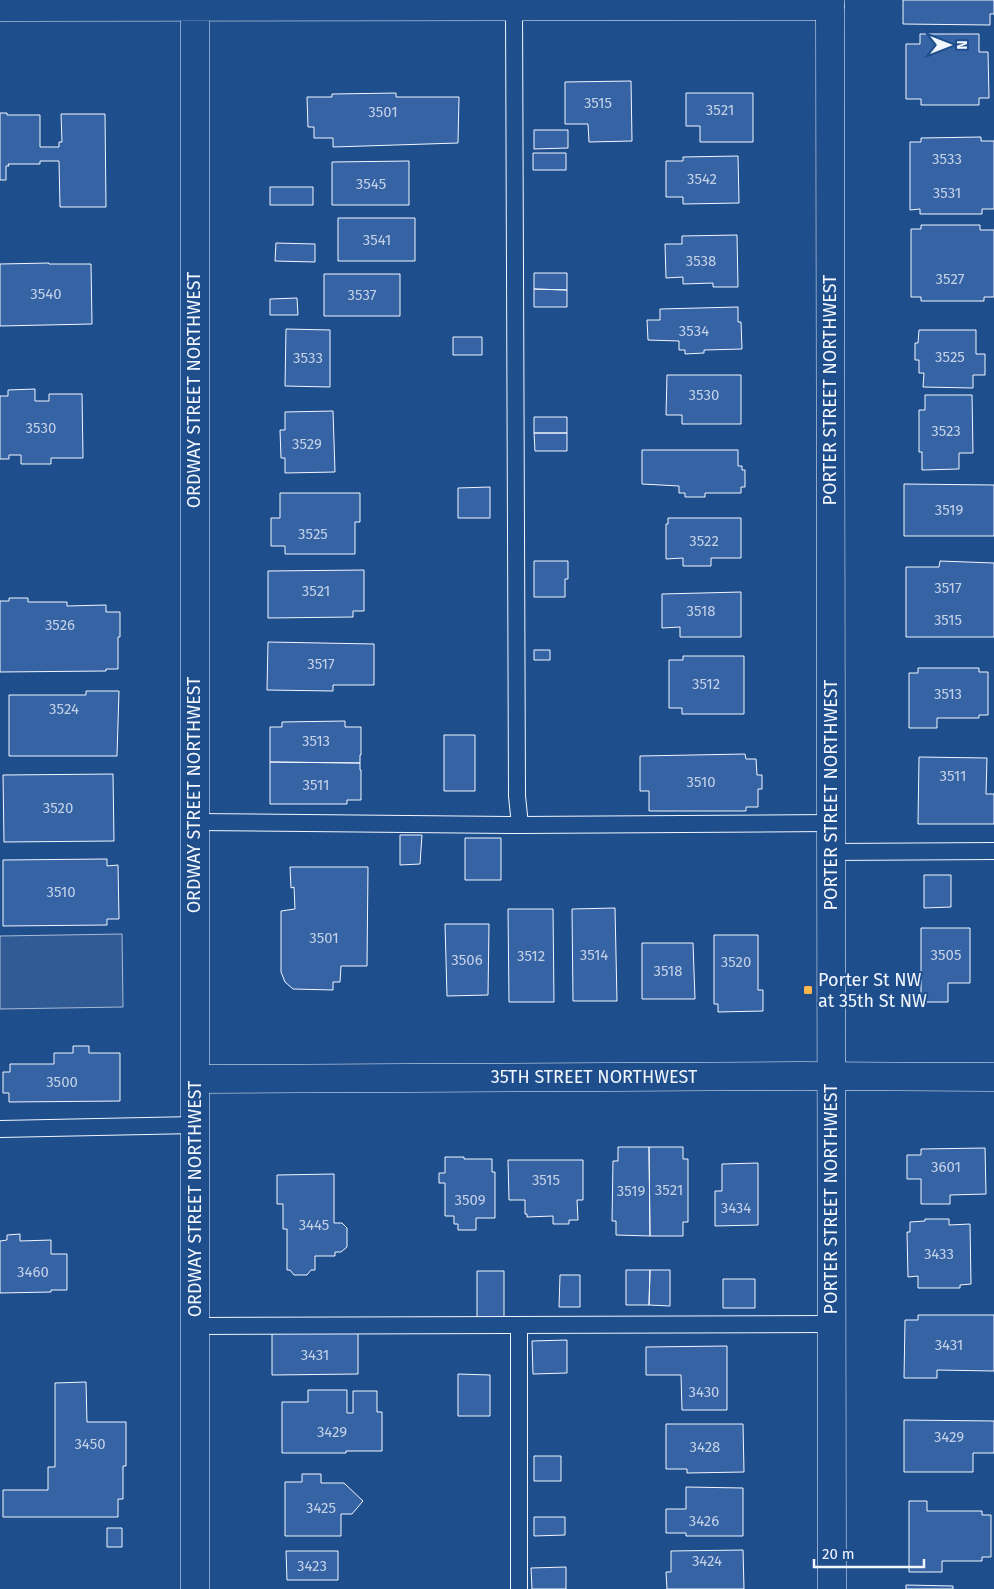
<svg xmlns="http://www.w3.org/2000/svg" width="994" height="1589" viewBox="0 0 994 1589" font-family="'Fira Sans',sans-serif">
	<style>
		.built { fill: #305b95; stroke: #a8bbd7 }
		.building { fill: #3563a3; stroke: #f2f6ff }
		.lines { fill: none; stroke-linecap: round; stroke-linejoin: round }
		.service-casing { stroke: #f2f6ff; stroke-width: 18 }
		.minor-casing { stroke: #f2f6ff; stroke-width: 29 }
		.tertiary-casing { stroke: #f2f6ff; stroke-width: 29 }
		.service { stroke: #1f4e8c; stroke-width: 16 }
		.minor { stroke: #1f4e8c; stroke-width: 28 }
		.tertiary { stroke: #1f4e8c; stroke-width: 28 }
		.poi-dot { fill: #ffb74d; stroke: #1f4e8c; stroke-width: 2 }
		.labels { text-anchor: middle; stroke-width: 4; stroke-linejoin: round; paint-order: stroke }
		.number-label { font-size: 15px; fill: #c3d1e8 }
		.street-label { font-size: 18px; fill: #f2f6ff; stroke: #1f4e8c }
		.poi-label { font-size: 18px; fill: #f2f6ff; stroke: #1f4e8c; text-anchor: start }
	</style>
	<rect width="100%" height="100%" fill="#1f4e8c"/>
	<path class="built" d="M 122,934 L 123,1007 L 0,1009 L 0,936 Z"/>
	<path class="building" d="M 903,0 L 994,0 L 994,14 L 990,14 L 990,25 L 903,24 Z
		M 920,34 L 979,34 L 979,52 L 988,52 L 989,98 L 979,98 L 979,105 L 921,105 L 921,99 L 906,99 L 906,44 L 920,44 Z
		M 631,81 L 632,141 L 589,142 L 588,124 L 565,124 L 565,82 Z
		M 396,93 L 396,97 L 459,97 L 458,143 L 333,147 L 333,138 L 314,138 L 314,127 L 308,127 L 307,97 L 332,97 L 332,94 Z
		M 686,93 L 753,93 L 753,142 L 700,142 L 700,126 L 686,126 Z
		M 0,113 L 7,113 L 7,115 L 40,115 L 40,147 L 59,147 L 59,142 L 62,142 L 61,114 L 105,114 L 106,207 L 60,207 L 59,161 L 40,161 L 40,164 L 8,164 L 9,166 L 6,166 L 6,180 L 0,180 Z
		M 534,130 L 568,130 L 568,148 L 534,149 Z
		M 981,137 L 981,141 L 994,141 L 994,209 L 982,209 L 982,214 L 920,214 L 920,209 L 910,210 L 910,142 L 921,142 L 921,138 Z
		M 533,153 L 566,153 L 566,170 L 533,170 Z
		M 738,156 L 739,203 L 683,204 L 683,197 L 666,197 L 666,161 L 683,161 L 683,157 Z
		M 409,161 L 409,205 L 332,205 L 332,162 Z
		M 270,187 L 313,187 L 313,205 L 270,205 Z
		M 338,218 L 415,218 L 415,261 L 338,261 Z
		M 921,225 L 980,225 L 980,230 L 994,230 L 994,297 L 984,297 L 984,301 L 921,301 L 921,297 L 911,297 L 911,229 L 921,229 Z
		M 737,235 L 738,287 L 713,287 L 713,283 L 683,284 L 683,277 L 666,278 L 665,244 L 682,244 L 682,236 Z
		M 276,243 L 315,244 L 315,262 L 275,261 Z
		M 49,263 L 49,264 L 91,264 L 92,324 L 0,326 L 0,264 Z
		M 534,273 L 567,273 L 567,290 L 534,289 Z
		M 324,274 L 400,274 L 400,316 L 324,316 Z
		M 534,289 L 567,290 L 567,307 L 534,307 Z
		M 297,298 L 298,315 L 270,315 L 270,299 Z
		M 738,307 L 738,322 L 741,322 L 742,349 L 704,350 L 704,353 L 685,354 L 685,350 L 679,350 L 679,341 L 648,340 L 647,320 L 660,320 L 660,309 Z
		M 286,329 L 330,330 L 330,387 L 285,386 Z
		M 919,330 L 976,330 L 976,354 L 985,354 L 985,375 L 973,375 L 973,388 L 923,387 L 924,373 L 919,373 L 919,360 L 915,360 L 915,343 L 918,343 Z
		M 453,337 L 482,337 L 482,355 L 453,355 Z
		M 667,375 L 741,375 L 741,424 L 682,424 L 682,415 L 666,415 Z
		M 35,389 L 35,401 L 49,401 L 49,394 L 82,394 L 83,458 L 51,458 L 51,464 L 21,464 L 21,455 L 9,455 L 9,459 L 0,459 L 0,396 L 8,396 L 8,390 Z
		M 925,395 L 972,395 L 973,453 L 959,453 L 959,469 L 922,470 L 922,452 L 919,452 L 919,410 L 925,410 Z
		M 333,411 L 335,472 L 285,473 L 285,458 L 281,458 L 280,430 L 285,430 L 285,412 Z
		M 534,417 L 567,417 L 567,433 L 534,433 Z
		M 534,433 L 567,433 L 567,451 L 535,451 Z
		M 642,450 L 738,450 L 738,466 L 742,466 L 742,470 L 745,470 L 745,487 L 741,487 L 741,493 L 705,493 L 705,497 L 685,497 L 685,493 L 679,493 L 679,486 L 642,484 Z
		M 904,484 L 994,485 L 994,536 L 904,536 Z
		M 490,487 L 490,518 L 458,518 L 458,488 Z
		M 280,493 L 360,493 L 360,522 L 355,522 L 355,554 L 285,554 L 285,546 L 271,546 L 271,518 L 280,518 Z
		M 668,518 L 741,518 L 741,558 L 711,558 L 711,566 L 683,566 L 683,558 L 666,559 L 666,524 L 668,524 Z
		M 534,561 L 568,561 L 568,579 L 565,579 L 565,597 L 534,597 Z
		M 940,561 L 994,563 L 994,637 L 906,637 L 906,567 L 939,567 Z
		M 364,570 L 364,611 L 353,611 L 353,617 L 268,618 L 268,571 Z
		M 741,592 L 741,637 L 680,637 L 680,627 L 662,628 L 662,594 Z
		M 9,598 L 28,598 L 28,602 L 67,602 L 67,606 L 106,605 L 106,612 L 120,612 L 120,637 L 118,637 L 118,669 L 106,669 L 106,671 L 0,672 L 0,601 L 9,601 Z
		M 268,642 L 374,644 L 374,685 L 333,685 L 333,691 L 267,690 Z
		M 534,650 L 550,650 L 550,660 L 534,660 Z
		M 683,656 L 744,656 L 744,714 L 682,714 L 682,708 L 669,708 L 669,660 L 683,660 Z
		M 918,668 L 979,668 L 979,672 L 988,672 L 988,715 L 979,715 L 979,718 L 937,718 L 937,728 L 909,728 L 909,673 L 918,673 Z
		M 86,691 L 119,691 L 117,756 L 9,756 L 9,695 L 86,695 Z
		M 345,721 L 345,727 L 361,727 L 361,755 L 360,755 L 360,763 L 270,762 L 270,727 L 282,727 L 282,722 Z
		M 444,735 L 475,735 L 475,791 L 444,791 Z
		M 745,754 L 746,759 L 756,759 L 757,775 L 762,775 L 762,789 L 758,789 L 758,807 L 746,807 L 746,811 L 649,811 L 649,791 L 640,791 L 640,756 Z
		M 919,757 L 987,758 L 986,794 L 994,794 L 994,824 L 918,824 Z
		M 270,762 L 360,763 L 360,770 L 361,770 L 361,800 L 347,800 L 347,804 L 270,804 Z
		M 113,774 L 114,841 L 4,842 L 3,775 Z
		M 400,835 L 422,835 L 420,864 L 400,865 Z
		M 465,838 L 501,838 L 501,880 L 465,880 Z
		M 107,859 L 107,866 L 118,865 L 119,919 L 107,919 L 107,925 L 3,926 L 3,860 Z
		M 290,867 L 368,867 L 367,966 L 341,966 L 340,982 L 333,982 L 333,990 L 293,989 L 285,982 L 281,972 L 281,911 L 295,909 L 294,887 L 291,888 Z
		M 924,875 L 951,875 L 951,907 L 924,908 Z
		M 615,908 L 617,1001 L 573,1001 L 572,909 Z
		M 508,909 L 553,909 L 554,1002 L 509,1002 Z
		M 445,924 L 489,924 L 488,995 L 447,996 Z
		M 921,928 L 970,928 L 970,983 L 948,983 L 948,1002 L 921,1002 Z
		M 714,935 L 758,935 L 758,990 L 763,990 L 763,1011 L 718,1012 L 718,1004 L 714,1004 Z
		M 642,943 L 693,943 L 695,999 L 642,999 Z
		M 73,1046 L 89,1046 L 89,1053 L 120,1053 L 120,1101 L 9,1102 L 9,1093 L 3,1093 L 3,1072 L 10,1072 L 10,1064 L 54,1064 L 54,1053 L 73,1053 Z
		M 618,1147 L 649,1147 L 650,1236 L 616,1235 L 616,1221 L 612,1221 L 613,1161 L 618,1161 Z
		M 649,1147 L 683,1147 L 683,1159 L 688,1159 L 688,1222 L 683,1222 L 683,1236 L 650,1236 Z
		M 985,1148 L 986,1194 L 950,1195 L 950,1204 L 921,1204 L 921,1179 L 907,1179 L 907,1155 L 921,1155 L 921,1149 Z
		M 445,1157 L 464,1157 L 464,1159 L 492,1159 L 492,1172 L 495,1172 L 495,1218 L 476,1218 L 476,1230 L 458,1230 L 458,1224 L 454,1224 L 454,1216 L 445,1216 L 445,1183 L 439,1183 L 439,1173 L 445,1173 Z
		M 508,1160 L 583,1160 L 583,1200 L 577,1200 L 578,1220 L 569,1220 L 569,1224 L 553,1224 L 553,1216 L 527,1217 L 527,1214 L 525,1214 L 525,1200 L 509,1200 Z
		M 758,1163 L 758,1225 L 715,1226 L 715,1191 L 722,1191 L 722,1164 Z
		M 334,1174 L 334,1223 L 342,1223 L 347,1228 L 347,1247 L 341,1252 L 335,1252 L 335,1256 L 315,1256 L 315,1270 L 311,1270 L 307,1275 L 294,1275 L 290,1270 L 287,1270 L 287,1229 L 283,1229 L 283,1204 L 277,1204 L 277,1175 Z
		M 925,1219 L 949,1219 L 949,1225 L 970,1224 L 971,1284 L 960,1285 L 960,1288 L 918,1288 L 918,1276 L 908,1277 L 907,1232 L 910,1232 L 910,1222 L 925,1221 Z
		M 20,1234 L 20,1241 L 51,1240 L 51,1254 L 67,1254 L 67,1290 L 51,1290 L 51,1292 L 0,1293 L 0,1241 L 7,1240 L 7,1235 Z
		M 626,1270 L 650,1270 L 649,1305 L 626,1305 Z
		M 650,1270 L 670,1270 L 670,1306 L 649,1305 Z
		M 477,1271 L 504,1271 L 504,1320 L 477,1320 Z
		M 560,1275 L 580,1275 L 580,1307 L 559,1307 Z
		M 723,1279 L 755,1279 L 755,1308 L 723,1308 Z
		M 918,1315 L 994,1315 L 994,1371 L 937,1370 L 937,1378 L 904,1378 L 905,1320 L 918,1320 Z
		M 272,1333 L 358,1333 L 358,1374 L 272,1375 Z
		M 567,1340 L 567,1373 L 533,1374 L 532,1341 Z
		M 727,1346 L 727,1410 L 682,1410 L 681,1375 L 646,1375 L 646,1347 Z
		M 458,1374 L 490,1375 L 490,1416 L 458,1416 Z
		M 86,1382 L 87,1422 L 126,1422 L 126,1466 L 123,1466 L 123,1499 L 118,1499 L 118,1517 L 3,1517 L 3,1490 L 48,1490 L 48,1467 L 55,1467 L 55,1383 Z
		M 308,1390 L 347,1390 L 347,1413 L 353,1413 L 353,1391 L 377,1391 L 377,1412 L 382,1412 L 382,1451 L 346,1451 L 346,1453 L 282,1453 L 282,1402 L 308,1402 Z
		M 904,1420 L 994,1421 L 994,1453 L 973,1453 L 973,1472 L 904,1472 Z
		M 666,1424 L 743,1424 L 744,1472 L 687,1473 L 687,1469 L 666,1469 Z
		M 534,1456 L 561,1456 L 561,1481 L 534,1481 Z
		M 302,1474 L 321,1474 L 321,1483 L 344,1483 L 363,1501 L 352,1514 L 341,1514 L 341,1536 L 285,1536 L 285,1482 L 302,1482 Z
		M 686,1487 L 743,1488 L 743,1536 L 686,1536 L 686,1533 L 666,1533 L 666,1509 L 686,1509 Z
		M 909,1501 L 927,1501 L 927,1511 L 982,1511 L 982,1515 L 991,1515 L 991,1557 L 982,1557 L 982,1561 L 942,1561 L 942,1572 L 909,1572 Z
		M 534,1517 L 565,1517 L 565,1535 L 534,1536 Z
		M 107,1528 L 122,1528 L 122,1547 L 107,1547 Z
		M 743,1550 L 744,1589 L 667,1589 L 666,1572 L 671,1572 L 671,1551 Z
		M 286,1551 L 338,1551 L 338,1580 L 287,1580 Z
		M 566,1567 L 566,1589 L 532,1589 L 531,1568 Z
		M 906,1585 L 953,1586 L 953,1589 L 906,1589 Z"/>
	<g class="lines">
		<defs>
			<path id="service" d="M 514,7 L 517,796 L 520,825 L 831,823
				M 195,822 L 520,825
				M 831,852 L 994,851
				M 0,1129 L 195,1125
				M 195,1326 L 831,1324
				M 519,1589 L 519,1325"/>
			<path id="minor" d="M 195,0 L 195,1589
				M 0,7 L 830,6
				M 195,1079 L 799,1076 L 994,1077"/>
			<path id="tertiary" d="M 830,0 L 832,1589"/>
		</defs>
		<use href="#service" class="service-casing"/>
		<use href="#minor" class="minor-casing"/>
		<use href="#tertiary" class="tertiary-casing"/>
		<use href="#service" class="service"/>
		<use href="#minor" class="minor"/>
		<use href="#tertiary" class="tertiary"/>
	</g>
	<rect class="poi-dot" x="803" y="985" width="10" height="10" rx="2.5"/>
	<g class="labels">
		<g class="number-label">
			<text x="598" y="108">3515</text>
			<text x="720" y="115">3521</text>
			<text x="383" y="117">3501</text>
			<text x="947" y="164">3533</text>
			<text x="702" y="184">3542</text>
			<text x="371" y="189">3545</text>
			<text x="947" y="198">3531</text>
			<text x="377" y="245">3541</text>
			<text x="701" y="266">3538</text>
			<text x="950" y="284">3527</text>
			<text x="46" y="299">3540</text>
			<text x="362" y="300">3537</text>
			<text x="694" y="336">3534</text>
			<text x="950" y="362">3525</text>
			<text x="308" y="363">3533</text>
			<text x="704" y="400">3530</text>
			<text x="41" y="433">3530</text>
			<text x="946" y="436">3523</text>
			<text x="307" y="449">3529</text>
			<text x="949" y="515">3519</text>
			<text x="313" y="539">3525</text>
			<text x="704" y="546">3522</text>
			<text x="948" y="593">3517</text>
			<text x="316" y="596">3521</text>
			<text x="701" y="616">3518</text>
			<text x="948" y="625">3515</text>
			<text x="60" y="630">3526</text>
			<text x="321" y="669">3517</text>
			<text x="706" y="689">3512</text>
			<text x="948" y="699">3513</text>
			<text x="64" y="714">3524</text>
			<text x="316" y="746">3513</text>
			<text x="953" y="781">3511</text>
			<text x="701" y="787">3510</text>
			<text x="316" y="790">3511</text>
			<text x="58" y="813">3520</text>
			<text x="61" y="897">3510</text>
			<text x="324" y="943">3501</text>
			<text x="594" y="960">3514</text>
			<text x="946" y="960">3505</text>
			<text x="531" y="961">3512</text>
			<text x="467" y="965">3506</text>
			<text x="736" y="967">3520</text>
			<text x="668" y="976">3518</text>
			<text x="62" y="1087">3500</text>
			<text x="946" y="1172">3601</text>
			<text x="546" y="1185">3515</text>
			<text x="669" y="1195">3521</text>
			<text x="631" y="1196">3519</text>
			<text x="470" y="1205">3509</text>
			<text x="736" y="1213">3434</text>
			<text x="314" y="1230">3445</text>
			<text x="939" y="1259">3433</text>
			<text x="33" y="1277">3460</text>
			<text x="949" y="1350">3431</text>
			<text x="315" y="1360">3431</text>
			<text x="704" y="1397">3430</text>
			<text x="332" y="1437">3429</text>
			<text x="949" y="1442">3429</text>
			<text x="90" y="1449">3450</text>
			<text x="705" y="1452">3428</text>
			<text x="321" y="1513">3425</text>
			<text x="704" y="1526">3426</text>
			<text x="707" y="1566">3424</text>
			<text x="312" y="1571">3423</text>
		</g>
		<g class="street-label">
			<text transform="translate(194 390) rotate(-90)" y="6">ORDWAY STREET NORTHWEST</text>
			<text transform="translate(830 390) rotate(-90)" y="6">PORTER STREET NORTHWEST</text>
			<text transform="translate(194 795) rotate(-90)" y="6">ORDWAY STREET NORTHWEST</text>
			<text transform="translate(831 795) rotate(-90)" y="6">PORTER STREET NORTHWEST</text>
			<text x="594" y="1083">35TH STREET NORTHWEST</text>
			<text transform="translate(195 1199) rotate(-90)" y="6">ORDWAY STREET NORTHWEST</text>
			<text transform="translate(831 1199) rotate(-90)" y="6">PORTER STREET NORTHWEST</text>
		</g>
		<g class="poi-label">
			<text x="818" y="986">Porter St NW<tspan x="818" dy="21">at 35th St NW</tspan></text>
		</g>
	</g>
	<g transform="translate(949 45) rotate(90)" stroke="#1f4e8c" stroke-width="4" paint-order="stroke">
	<path d="M0-4L9 19L0 12L-9 19Z" fill="#f2f6ff"/>
	<text y="-8" font-size="14" font-weight="bold" text-anchor="middle" fill="#f2f6ff">N</text>
	</g>
	<path d="M814 1559v8h110v-8" fill="none" stroke="#f2f6ff" stroke-width="2.5"/>
	<text x="822" y="1559" font-size="15" fill="#f2f6ff" stroke="#1f4e8c" stroke-width="4" paint-order="stroke">20 m</text>
</svg>
